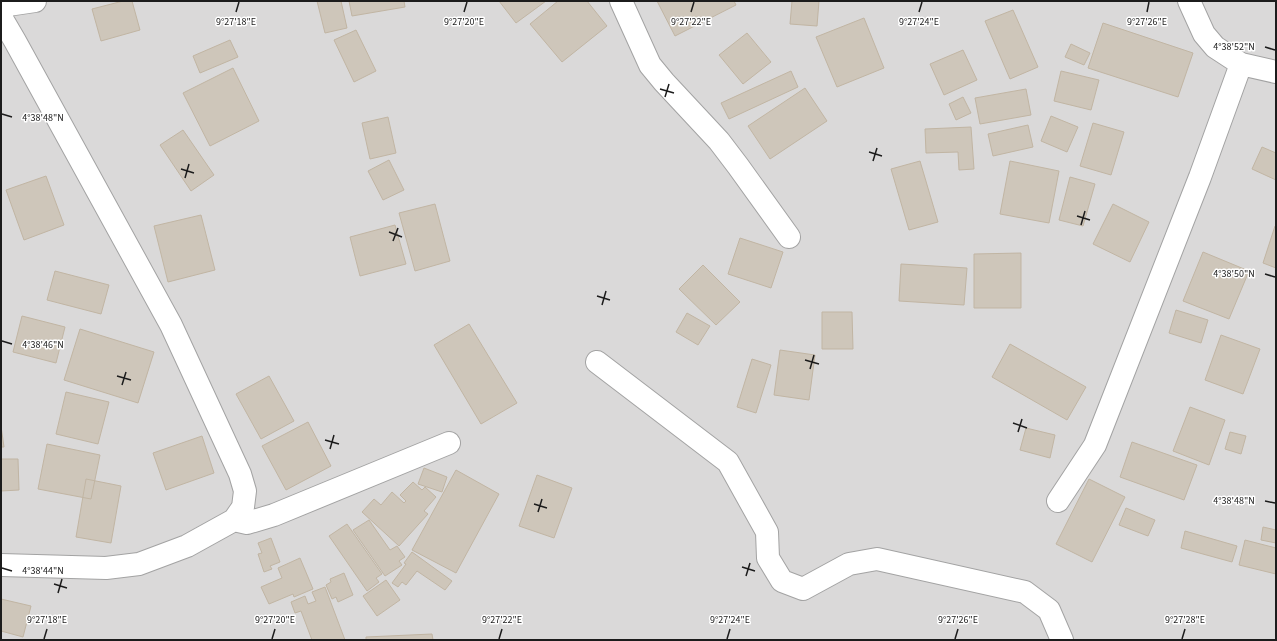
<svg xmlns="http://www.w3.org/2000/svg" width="1277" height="641" viewBox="0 0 1277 641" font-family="'Source Sans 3',sans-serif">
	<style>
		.residential { fill: #dad9d9 }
		.building { fill: #cec6ba; stroke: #c1b5a3 }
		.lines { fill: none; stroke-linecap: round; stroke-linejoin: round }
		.minor-casing { stroke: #a3a3a3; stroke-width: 24 }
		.minor { stroke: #fff; stroke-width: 22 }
		.ticks { fill: none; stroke: #1c1c1c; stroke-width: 1.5 }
		.ticks-label { font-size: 10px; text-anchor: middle; fill: #1c1c1c; stroke: #fff; stroke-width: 3; stroke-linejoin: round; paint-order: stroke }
	</style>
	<rect width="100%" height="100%" fill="#eeece1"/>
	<path class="residential" d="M 1,1 L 1276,1 L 1276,640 L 1,640 Z"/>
	<path class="building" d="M 123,1 L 132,1 L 140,30 L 101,41 L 92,9 Z
		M 317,1 L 341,1 L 347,28 L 325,33 Z
		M 349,1 L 404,1 L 405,7 L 352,16 Z
		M 499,1 L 546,1 L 516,23 Z
		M 558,1 L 587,1 L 607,26 L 562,62 L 530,24 Z
		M 657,1 L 734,1 L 736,5 L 675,36 Z
		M 792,1 L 819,1 L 817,26 L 790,24 Z
		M 1013,10 L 1038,67 L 1010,79 L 985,21 Z
		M 864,18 L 884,68 L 837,87 L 816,37 Z
		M 1103,23 L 1193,53 L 1178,97 L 1088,68 Z
		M 356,30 L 376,71 L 354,82 L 334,40 Z
		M 747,33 L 771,62 L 743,84 L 719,55 Z
		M 230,40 L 238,57 L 200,73 L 193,56 Z
		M 1071,44 L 1090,53 L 1084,65 L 1065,57 Z
		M 963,50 L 977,80 L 944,95 L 930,64 Z
		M 233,68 L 259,121 L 210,146 L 183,93 Z
		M 791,71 L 798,87 L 729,119 L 721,103 Z
		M 1061,71 L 1099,80 L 1091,110 L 1054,101 Z
		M 805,88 L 827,121 L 770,159 L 748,126 Z
		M 1026,89 L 1031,115 L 980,124 L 975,98 Z
		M 963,97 L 971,113 L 956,120 L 949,104 Z
		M 1051,116 L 1078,127 L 1067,152 L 1041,141 Z
		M 388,117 L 396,153 L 370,159 L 362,123 Z
		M 1093,123 L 1124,132 L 1111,175 L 1080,166 Z
		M 1028,125 L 1033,147 L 993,156 L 988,134 Z
		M 971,127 L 974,169 L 959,170 L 958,152 L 926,153 L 925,129 Z
		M 183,130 L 214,175 L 191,191 L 160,145 Z
		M 1262,147 L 1276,153 L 1276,180 L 1252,169 Z
		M 389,160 L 404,190 L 383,200 L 368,171 Z
		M 920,161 L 938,222 L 909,230 L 891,169 Z
		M 1010,161 L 1059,171 L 1049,223 L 1000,214 Z
		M 46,176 L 64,225 L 24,240 L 6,190 Z
		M 1070,177 L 1095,184 L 1083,226 L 1059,220 Z
		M 435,204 L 450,261 L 415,271 L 399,213 Z
		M 1113,204 L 1149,222 L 1130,262 L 1093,244 Z
		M 201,215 L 215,270 L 168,282 L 154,226 Z
		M 395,225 L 406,264 L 360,276 L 350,237 Z
		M 1275,226 L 1276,226 L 1276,268 L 1263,263 Z
		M 740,238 L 783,252 L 771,288 L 728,274 Z
		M 1203,252 L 1249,271 L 1229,319 L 1183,301 Z
		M 1021,253 L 1021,308 L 974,308 L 974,254 Z
		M 901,264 L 967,268 L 964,305 L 899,301 Z
		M 703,265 L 740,302 L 716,325 L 679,289 Z
		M 55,271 L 109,285 L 101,314 L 47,300 Z
		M 1176,310 L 1208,320 L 1201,343 L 1169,333 Z
		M 822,312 L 852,312 L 853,349 L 822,349 Z
		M 687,313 L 710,326 L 698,345 L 676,332 Z
		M 22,316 L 65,327 L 56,363 L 13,352 Z
		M 469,324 L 517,403 L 481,424 L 434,345 Z
		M 80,329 L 154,352 L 138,403 L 64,380 Z
		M 1221,335 L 1260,349 L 1243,394 L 1205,380 Z
		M 1010,344 L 1086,387 L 1067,420 L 992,377 Z
		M 780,350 L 815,355 L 809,400 L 774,395 Z
		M 752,359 L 771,365 L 756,413 L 737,407 Z
		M 269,376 L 294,421 L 261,439 L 236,394 Z
		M 66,392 L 109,402 L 98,444 L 56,434 Z
		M 1190,407 L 1225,420 L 1209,465 L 1173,451 Z
		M 308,422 L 331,466 L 286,490 L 262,446 Z
		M 1,426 L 4,447 L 1,447 Z
		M 1026,428 L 1055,435 L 1050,458 L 1020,450 Z
		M 1230,432 L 1246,436 L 1241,454 L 1225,449 Z
		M 202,436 L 214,473 L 166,490 L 153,453 Z
		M 1132,442 L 1197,465 L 1184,500 L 1120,477 Z
		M 47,444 L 100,455 L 91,499 L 38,489 Z
		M 1,459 L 18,459 L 19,490 L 1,491 Z
		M 424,468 L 447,477 L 442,492 L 418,484 Z
		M 456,470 L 499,494 L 456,573 L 412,550 Z
		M 537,475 L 572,488 L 554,538 L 519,526 Z
		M 86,479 L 121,486 L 111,543 L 76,537 Z
		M 1089,479 L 1125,497 L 1092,562 L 1056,544 Z
		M 413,482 L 422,490 L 425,487 L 436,497 L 424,511 L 428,514 L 399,546 L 362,512 L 374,499 L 381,505 L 392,492 L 404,503 L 406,501 L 400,495 Z
		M 1126,508 L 1155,520 L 1148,536 L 1119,525 Z
		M 369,520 L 390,550 L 397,546 L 405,557 L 399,561 L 402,565 L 385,576 L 353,530 Z
		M 347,524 L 382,574 L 376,578 L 379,582 L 367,591 L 329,536 Z
		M 1263,527 L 1276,530 L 1276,543 L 1261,540 Z
		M 1185,531 L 1237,546 L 1232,562 L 1181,548 Z
		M 271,538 L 280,562 L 270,566 L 272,569 L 264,572 L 258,554 L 262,553 L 258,543 Z
		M 1245,540 L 1276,548 L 1276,574 L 1239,565 Z
		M 412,552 L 452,581 L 445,590 L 417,571 L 406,585 L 402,582 L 398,587 L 392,583 L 406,564 L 404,563 Z
		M 300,558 L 313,589 L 294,597 L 293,594 L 269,604 L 261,587 L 282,578 L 278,568 Z
		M 344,573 L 353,595 L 338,602 L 336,597 L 332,599 L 326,585 L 331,582 L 330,579 Z
		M 386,580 L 400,600 L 377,616 L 363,596 Z
		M 325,587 L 345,640 L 312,640 L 301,611 L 295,613 L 291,602 L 305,596 L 308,604 L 316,601 L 312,592 Z
		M 1,599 L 31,606 L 23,637 L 1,631 Z
		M 432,634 L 433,640 L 366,640 L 366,637 Z"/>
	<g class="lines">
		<defs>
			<path id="minor" d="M 621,1 L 650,65 L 664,82 L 719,141 L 738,166 L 789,237
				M 1189,1 L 1204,34 L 1215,47 L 1241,64 L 1276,72
				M 1,6 L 35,1
				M 1,17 L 15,41 L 171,325 L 240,474 L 245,491 L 243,507 L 234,520 L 187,546 L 139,564 L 106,568 L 1,565
				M 597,362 L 728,462 L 767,532 L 768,558 L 782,581 L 803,589 L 849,564 L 877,559 L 1025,592 L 1049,610 L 1062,640
				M 1058,501 L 1095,445 L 1200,177 L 1241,64
				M 234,520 L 247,523 L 274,515 L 449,443"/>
		</defs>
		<use href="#minor" class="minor-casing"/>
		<use href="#minor" class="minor"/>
	</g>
	<path class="ticks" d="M 236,12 L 239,2M 464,12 L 467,2M 691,12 L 694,2M 919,12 L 922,2M 1147,12 L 1149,2M 1265,47 L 1275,50M 660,89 L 674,93M 665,97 L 669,84M 2,114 L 12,117M 869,152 L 882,156M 873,161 L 877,148M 181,169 L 194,173M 185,178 L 189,164M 1077,216 L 1090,220M 1081,225 L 1085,211M 389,232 L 402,237M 393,241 L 398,228M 1265,274 L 1275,277M 597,296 L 610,300M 602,305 L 606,291M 2,341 L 12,344M 805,360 L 819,364M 810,369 L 814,355M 117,376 L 131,380M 122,385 L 126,372M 1013,423 L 1027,428M 1018,432 L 1022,419M 325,440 L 339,444M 330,449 L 334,435M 1265,501 L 1275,503M 534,504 L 547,508M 538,512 L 542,499M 742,567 L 755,571M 2,568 L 12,571M 746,576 L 750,563M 54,584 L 67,588M 58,593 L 62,579M 44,639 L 47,629M 272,639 L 275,629M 499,639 L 502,629M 727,639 L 730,629M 955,639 L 958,629M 1182,639 L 1185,629"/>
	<g class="ticks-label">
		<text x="236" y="25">9°27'18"E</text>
		<text x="464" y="25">9°27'20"E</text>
		<text x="691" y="25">9°27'22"E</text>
		<text x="919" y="25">9°27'24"E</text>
		<text x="1147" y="25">9°27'26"E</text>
		<text x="1234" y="50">4°38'52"N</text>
		<text x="43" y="121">4°38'48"N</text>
		<text x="1234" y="277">4°38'50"N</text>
		<text x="43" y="348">4°38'46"N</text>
		<text x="1234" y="504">4°38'48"N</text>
		<text x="43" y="574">4°38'44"N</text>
		<text x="47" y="623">9°27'18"E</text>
		<text x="275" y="623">9°27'20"E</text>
		<text x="502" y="623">9°27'22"E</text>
		<text x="730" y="623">9°27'24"E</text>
		<text x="958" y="623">9°27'26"E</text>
		<text x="1185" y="623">9°27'28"E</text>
	</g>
	<rect width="1277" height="641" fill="none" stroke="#1c1c1c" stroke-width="4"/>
</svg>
